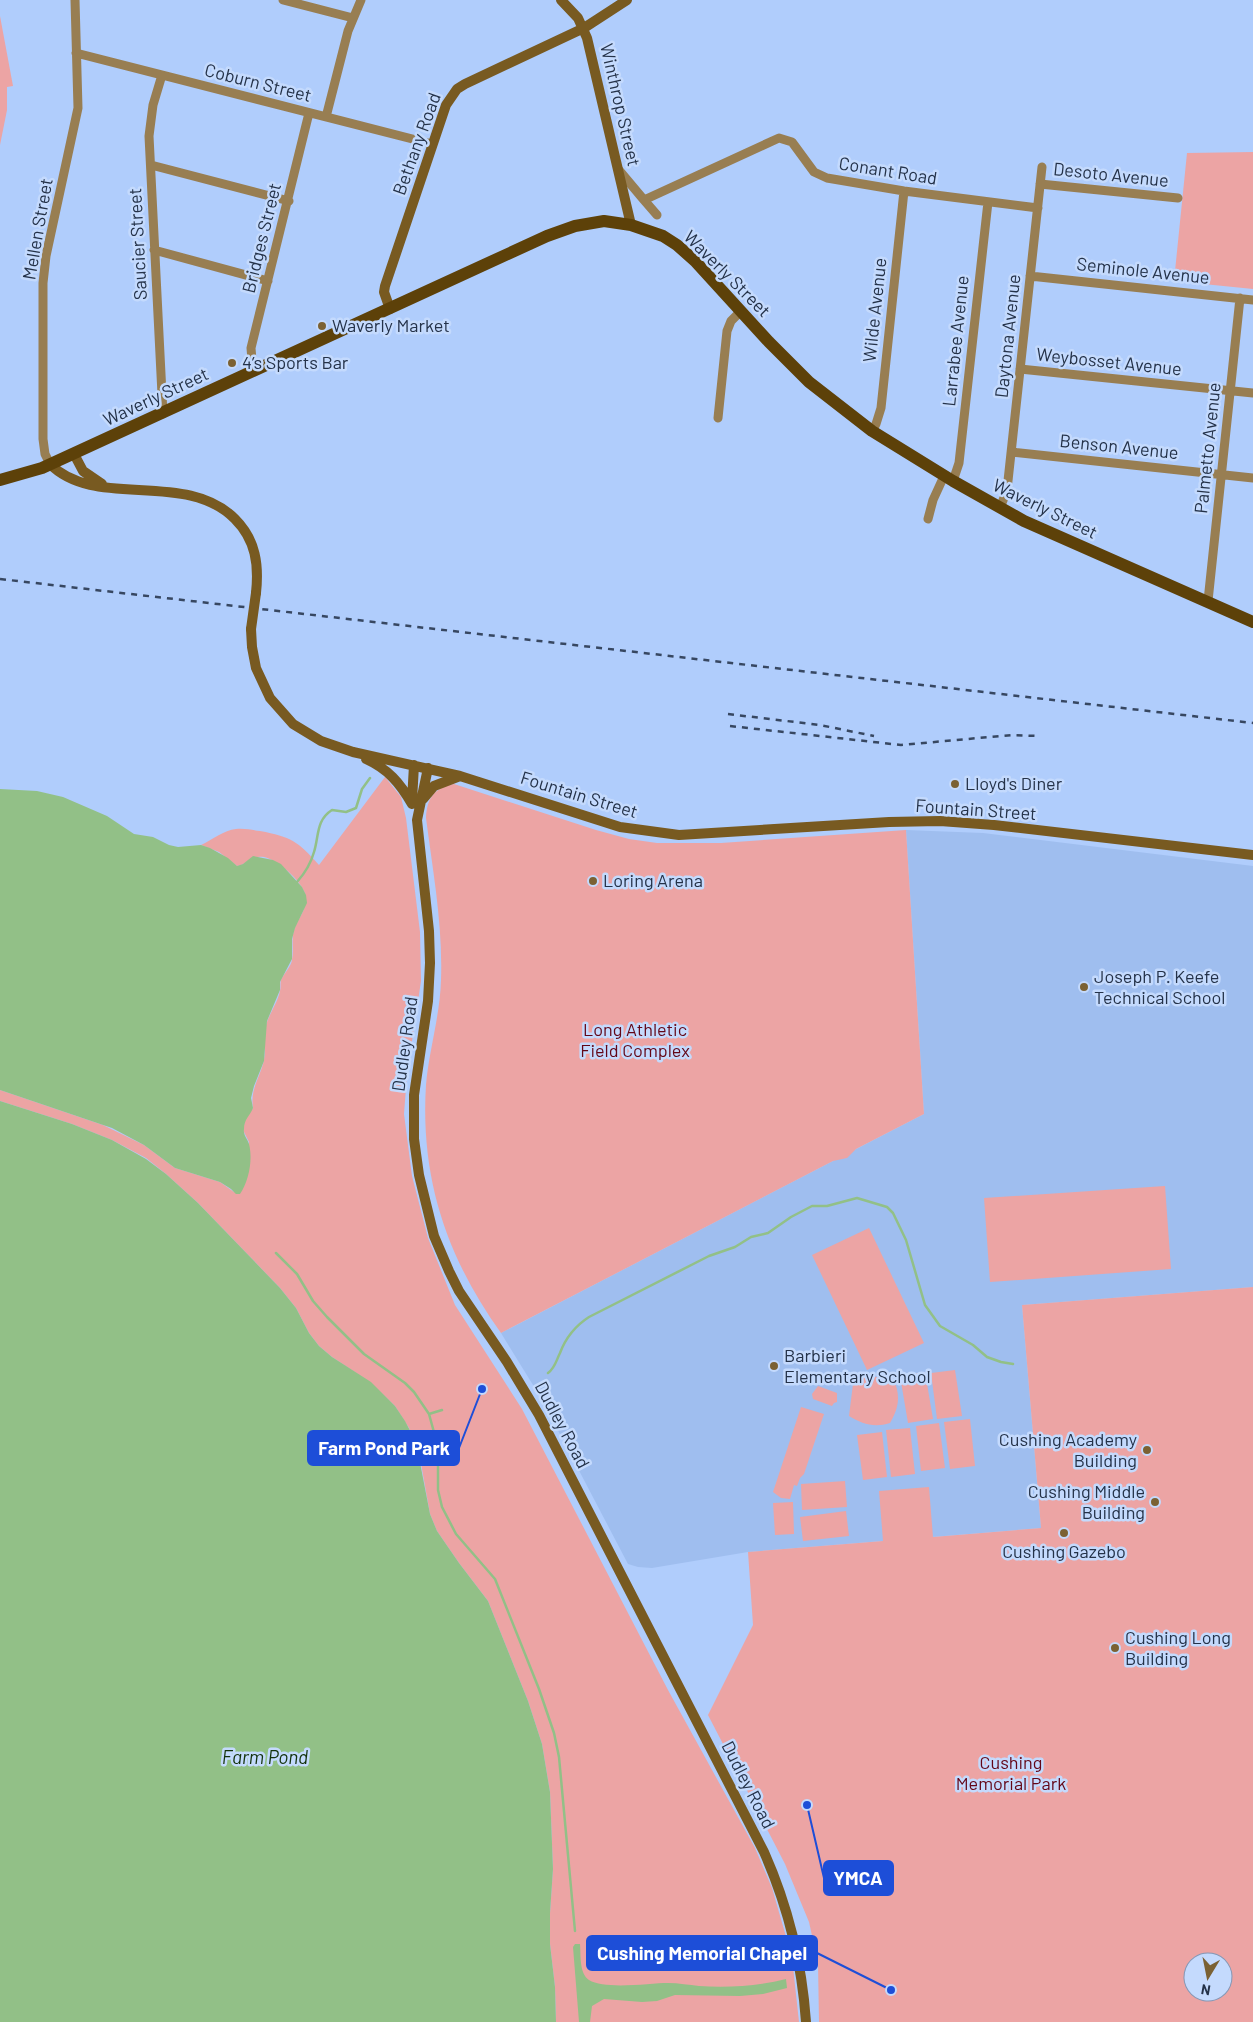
<svg xmlns="http://www.w3.org/2000/svg" width="1253" height="2022" viewBox="0 0 1253 2022" font-family="Barlow,sans-serif">
	<style>
		.built { fill: #9fbeef }
		.green { fill: #eca4a4; fill-rule: evenodd }
		.water { fill: #92c087 }
		.lines { fill: none; stroke-linecap: round; stroke-linejoin: round }
		.stream { stroke: #92c087; stroke-width: 2.5 }
		.street { stroke: #987e52; stroke-width: 9 }
		.secondary { stroke: #785a21; stroke-width: 10 }
		.primary { stroke: #5d4109; stroke-width: 12 }
		.rail { stroke: #374761; stroke-width: 2.5; stroke-dasharray: 6 6; stroke-linecap: butt }
		.secondary-bridge { stroke: #785a21; stroke-width: 10 }
		.poi-dot { fill: #7b6133; stroke: #c4dafd; stroke-width: 2 }
		.labels { text-anchor: middle; stroke-width: 5; stroke-linejoin: round; paint-order: stroke }
		.street-label { font-size: 18px; fill: #243249; stroke: #c4dafd }
		.poi-label { font-size: 18px; fill: #243249; stroke: #c4dafd; text-anchor: start }
		.park-label { font-size: 18px; fill: #630617; stroke: #c4dafd }
		.water-label { font-size: 19px; font-style: italic; fill: #13320b; stroke: #c4dafd }
		.leader { fill: none; stroke: #1d4ed8; stroke-width: 2 }
		.callout-dot { fill: #1d4ed8; stroke: #c4dafd; stroke-width: 2 }
		.callout { fill: #1d4ed8; stroke: #1d4ed8; stroke-width: 2 }
		.callout-label { font-size: 19px; text-anchor: middle; font-weight: bold; fill: #fff }
	</style>
	<rect width="100%" height="100%" fill="#b0cdfc"/>
	<path class="built" d="M 906,830 L 983,833 L 1253,866 L 1253,1287 L 1022,1305 L 1041,1528 L 748,1552 L 652,1568 L 638,1567 L 628,1564 L 541,1398 L 501,1333 L 924,1114 Z"/>
	<path class="green" d="M 0,16 L 13,86 L 7,87 L 7,110 L 0,145 Z
		M 1253,152 L 1253,289 L 1174,281 L 1187,153 Z
		M 385,777 L 401,797 L 406,818 L 420,932 L 421,981 L 407,1075 L 404,1114 L 412,1176 L 428,1238 L 455,1305 L 522,1409 L 668,1690 L 755,1848 L 772,1888 L 787,1940 L 793,1967 L 799,2022 L 556,2022 L 555,1987 L 550,1944 L 550,1913 L 553,1869 L 550,1792 L 542,1744 L 528,1701 L 488,1601 L 459,1563 L 437,1531 L 430,1514 L 420,1458 L 409,1428 L 395,1406 L 370,1382 L 332,1357 L 319,1346 L 309,1333 L 296,1308 L 280,1288 L 198,1203 L 166,1174 L 146,1158 L 112,1140 L 72,1124 L 0,1101 L 0,1090 L 103,1125 L 144,1145 L 175,1168 L 220,1182 L 234,1192 L 244,1186 L 247,1177 L 249,1142 L 243,1130 L 245,1120 L 253,1108 C 250,1089 260,1078 264,1060 C 266,1050 264,1040 265,1030 C 267,1016 277,1005 280,991 C 281,987 280,983 281,980 C 284,973 291,967 292,960 C 294,949 291,940 294,930 C 298,918 306,911 306,898 C 305,883 278,860 264,857 C 249,855 247,865 237,866 L 219,852 L 201,845 C 212,840 224,830 236,829 C 244,828 252,830 260,831 C 291,837 298,841 319,865 Z
		M 454,784 L 596,830 L 629,839 L 657,843 L 721,843 L 906,830 L 924,1114 L 856,1149 L 847,1158 L 833,1161 L 501,1333 C 447,1258 420,1178 426,1085 C 429,1050 440,1016 441,980 C 443,926 433,872 426,818 C 427,798 434,788 454,784 Z
		M 1165,1186 L 1171,1269 L 990,1282 L 984,1198 Z
		M 869,1228 L 924,1343 L 867,1370 L 812,1255 Z
		M 1253,1287 L 1253,2022 L 819,2022 L 818,1963 L 809,1922 L 785,1864 L 708,1715 L 753,1625 L 748,1552 L 883,1541 L 879,1491 L 929,1487 L 933,1537 L 1041,1528 L 1022,1305 ZM 1193,1962 L 1223,1962 L 1223,1992 L 1193,1992 Z
		M 955,1370 L 962,1416 L 937,1419 L 931,1373 Z
		M 925,1372 L 933,1419 L 908,1423 L 900,1376 Z
		M 862,1376 L 893,1378 C 901,1395 899,1408 890,1423 C 874,1428 862,1424 849,1416 L 853,1384 Z
		M 818,1386 L 837,1393 L 837,1402 L 834,1403 L 832,1406 L 813,1399 L 812,1394 Z
		M 801,1407 L 824,1414 L 804,1474 L 800,1478 L 797,1486 L 794,1485 L 790,1499 L 781,1498 L 773,1492 Z
		M 970,1419 L 975,1466 L 950,1469 L 944,1422 Z
		M 939,1423 L 945,1468 L 921,1471 L 916,1426 Z
		M 910,1428 L 915,1474 L 891,1477 L 886,1430 Z
		M 882,1432 L 887,1477 L 863,1480 L 857,1435 Z
		M 845,1481 L 847,1507 L 802,1510 L 801,1484 Z
		M 793,1502 L 794,1534 L 775,1535 L 773,1503 Z
		M 846,1511 L 849,1536 L 803,1541 L 800,1517 Z"/>
	<path class="water" d="M 0,789 L 37,791 L 63,797 L 107,816 L 134,834 L 153,837 L 169,845 L 178,847 L 201,845 L 210,848 L 228,858 L 237,866 L 243,864 L 253,856 L 273,860 L 281,864 L 302,887 L 306,895 L 307,903 L 295,928 L 292,939 L 292,959 L 280,982 L 280,990 L 267,1021 L 264,1061 L 254,1086 L 251,1098 L 253,1108 C 250,1116 244,1119 244,1129 C 243,1135 247,1138 249,1144 C 253,1159 249,1181 240,1194 L 236,1194 L 231,1189 L 220,1182 L 175,1168 L 144,1145 L 112,1128 L 0,1090 Z
		M 0,1101 L 72,1124 L 112,1140 L 146,1159 L 166,1174 L 198,1203 L 280,1288 L 296,1308 L 309,1333 L 319,1346 L 332,1357 L 371,1382 L 395,1406 L 405,1421 L 416,1442 L 430,1514 L 437,1531 L 459,1563 L 488,1601 L 528,1701 L 542,1744 L 550,1792 L 553,1869 L 550,1913 L 550,1944 L 555,1987 L 556,2022 L 0,2022 Z
		M 575,1944 L 580,1944 C 581,1955 579,1973 589,1980 C 605,1990 650,1983 668,1983 C 679,1983 689,1985 699,1986 C 728,1988 758,1986 786,1979 L 787,1988 L 763,1994 L 740,1996 L 675,1995 L 657,2001 L 642,2002 L 604,1999 L 592,2006 L 590,2022 L 579,2022 L 573,1947 Z"/>
	<g class="lines">
		<path class="stream" d="M 297,882 C 305,873 311,863 314,852 C 319,836 316,820 332,810 L 346,812 L 356,808 L 362,789 L 370,778
			M 276,1253 L 297,1274 L 313,1301 L 327,1317 L 364,1354 L 405,1383 L 414,1392 L 429,1414 L 438,1447 L 438,1490 L 442,1507 L 456,1534 L 495,1579 L 539,1689 L 554,1733 L 559,1757 L 575,1931
			M 548,1373 C 555,1368 556,1361 560,1353 C 566,1337 575,1326 589,1317 L 709,1256 L 735,1247 L 751,1237 L 768,1233 L 791,1217 L 812,1206 L 827,1206 L 857,1198 L 887,1207 L 893,1213 L 906,1240 L 925,1305 L 940,1326 L 973,1345 L 987,1357 L 1001,1362 L 1013,1364
			M 429,1414 L 442,1410"/>
		<path class="street" d="M 283,0 L 353,18
			M 76,53 L 432,144
			M 162,75 L 153,105 L 149,136 L 163,414
			M 326,117 L 348,31 L 361,0
			M 151,165 L 289,201
			M 618,169 L 644,200
			M 1040,184 L 1178,198
			M 657,215 L 644,200 L 779,138 L 792,142 L 814,172 L 827,178 L 904,191 L 1038,208
			M 154,250 L 268,281
			M 1030,276 L 1253,300
			M 1020,369 L 1253,393
			M 256,370 L 252,360 L 251,348 L 309,113
			M 718,418 L 727,331 L 731,321 L 741,311
			M 872,431 L 876,424 L 881,408 L 904,191
			M 1012,452 L 1253,478
			M 50,464 L 45,454 L 43,439 L 43,283 L 46,256 L 78,108 L 75,0
			M 953,481 L 959,463 L 988,202
			M 1000,508 L 1007,490 L 1042,167
			M 928,519 L 933,500 L 944,476
			M 1208,601 L 1240,298"/>
		<path class="secondary" d="M 561,0 L 578,18 L 587,38 L 631,225
			M 390,309 L 384,292 L 385,286 L 446,105 L 457,89 L 465,84 L 584,28 L 627,0
			M 74,454 L 83,471 L 102,484
			M 50,464 C 95,510 186,469 235,519 C 256,540 259,565 256,593
			M 251,629 L 252,647 L 256,668 L 270,698 L 293,724 L 321,741 L 353,752 L 460,776 L 620,827 L 679,835 L 889,822 L 940,821 L 994,825 L 1253,855
			M 366,759 C 388,769 400,783 412,804
			M 428,768 L 417,820 L 429,931 L 430,963 L 428,1001 L 414,1095 L 414,1139 L 419,1175 L 434,1236 L 449,1271 L 459,1291 L 507,1362 L 539,1415 L 764,1852 C 788,1906 802,1963 806,2022
			M 423,799 L 434,786 L 460,776
			M 412,801 L 414,765"/>
		<path class="primary" d="M 0,480 L 42,468 L 547,236 L 575,226 L 604,221 L 631,225 L 663,236 L 677,245 L 695,261 L 769,342 L 809,382 L 872,431 L 953,481 L 1024,521 L 1253,622"/>
		<path class="rail" d="M 0,579 L 1253,723
			M 728,714 L 820,725 L 874,736
			M 730,726 L 901,745 L 1012,735 L 1038,736"/>
		<path class="secondary-bridge" d="M 251,629 L 256,593"/>
	</g>
	<g class="poi-dot">
		<circle cx="322" cy="326" r="5"/>
		<circle cx="232" cy="363" r="5"/>
		<circle cx="955" cy="784" r="5"/>
		<circle cx="593" cy="881" r="5"/>
		<circle cx="1084" cy="987" r="5"/>
		<circle cx="774" cy="1366" r="5"/>
		<circle cx="1147" cy="1450" r="5"/>
		<circle cx="1155" cy="1502" r="5"/>
		<circle cx="1064" cy="1533" r="5"/>
		<circle cx="1115" cy="1648" r="5"/>
	</g>
	<g class="labels">
		<g class="street-label">
			<text transform="translate(258 83) rotate(14)" y="6">Coburn Street</text>
			<text transform="translate(620 105) rotate(77)" y="6">Winthrop Street</text>
			<text transform="translate(417 144) rotate(-70)" y="6">Bethany Road</text>
			<text transform="translate(888 171) rotate(9)" y="6">Conant Road</text>
			<text transform="translate(1111 175) rotate(6)" y="6">Desoto Avenue</text>
			<text transform="translate(38 229) rotate(-80)" y="6">Mellen Street</text>
			<text transform="translate(262 238) rotate(-76)" y="6">Bridges Street</text>
			<text transform="translate(138 244) rotate(-93)" y="6">Saucier Street</text>
			<text transform="translate(1143 271) rotate(6)" y="6">Seminole Avenue</text>
			<text transform="translate(727 274) rotate(45)" y="6">Waverly Street</text>
			<text transform="translate(875 310) rotate(-84)" y="6">Wilde Avenue</text>
			<text transform="translate(1008 336) rotate(-84)" y="6">Daytona Avenue</text>
			<text transform="translate(956 341) rotate(-84)" y="6">Larrabee Avenue</text>
			<text transform="translate(1109 362) rotate(6)" y="6">Weybosset Avenue</text>
			<text transform="translate(156 397) rotate(-25)" y="6">Waverly Street</text>
			<text transform="translate(1119 447) rotate(6)" y="6">Benson Avenue</text>
			<text transform="translate(1208 448) rotate(-84)" y="6">Palmetto Avenue</text>
			<text transform="translate(1045 509) rotate(26)" y="6">Waverly Street</text>
			<text transform="translate(579 795) rotate(17)" y="6">Fountain Street</text>
			<text transform="translate(976 810) rotate(4)" y="6">Fountain Street</text>
			<text transform="translate(405 1044) rotate(-82)" y="6">Dudley Road</text>
			<text transform="translate(562 1425) rotate(62)" y="6">Dudley Road</text>
			<text transform="translate(748 1785) rotate(63)" y="6">Dudley Road</text>
		</g>
		<g class="poi-label">
			<text x="332" y="332">Waverly Market</text>
			<text x="242" y="369">4’s Sports Bar</text>
			<text x="965" y="790">Lloyd's Diner</text>
			<text x="603" y="887">Loring Arena</text>
			<text x="1094" y="983">Joseph P. Keefe<tspan x="1094" dy="21">Technical School</tspan></text>
			<text x="784" y="1362">Barbieri<tspan x="784" dy="21">Elementary School</tspan></text>
			<text x="1137" y="1446" text-anchor="end">Cushing Academy<tspan x="1137" dy="21">Building</tspan></text>
			<text x="1145" y="1498" text-anchor="end">Cushing Middle<tspan x="1145" dy="21">Building</tspan></text>
			<text x="1064" y="1558" text-anchor="middle">Cushing Gazebo</text>
			<text x="1125" y="1644">Cushing Long<tspan x="1125" dy="21">Building</tspan></text>
		</g>
		<g class="park-label">
			<text x="635" y="1036">Long Athletic<tspan x="635" dy="21">Field Complex</tspan></text>
			<text x="1011" y="1769">Cushing<tspan x="1011" dy="21">Memorial Park</tspan></text>
		</g>
		<g class="water-label">
			<text x="265" y="1764">Farm Pond</text>
		</g>
	</g>
	<path class="leader" d="M482 1389L459 1448M807 1805L824 1878M891 1990L817 1953"/>
	<g class="callout-dot">
		<circle cx="482" cy="1389" r="5"/>
		<circle cx="807" cy="1805" r="5"/>
		<circle cx="891" cy="1990" r="5"/>
	</g>
	<g class="callout">
		<rect x="308" y="1431" width="151" height="34" rx="5"/>
		<rect x="824" y="1861" width="69" height="34" rx="5"/>
		<rect x="587" y="1936" width="230" height="34" rx="5"/>
	</g>
	<g class="callout-label">
		<text x="384" y="1455">Farm Pond Park</text>
		<text x="858" y="1885">YMCA</text>
		<text x="702" y="1960">Cushing Memorial Chapel</text>
	</g>
	<g transform="translate(1208 1977) rotate(190)"><circle r="24" fill="#c4dafd" stroke="#8497b5"/>
	<path d="M0-4L9 19L0 12L-9 19Z" fill="#7b6133"/>
	<text y="-8" font-size="14" font-weight="bold" text-anchor="middle" fill="#243249">N</text>
	</g>
</svg>
